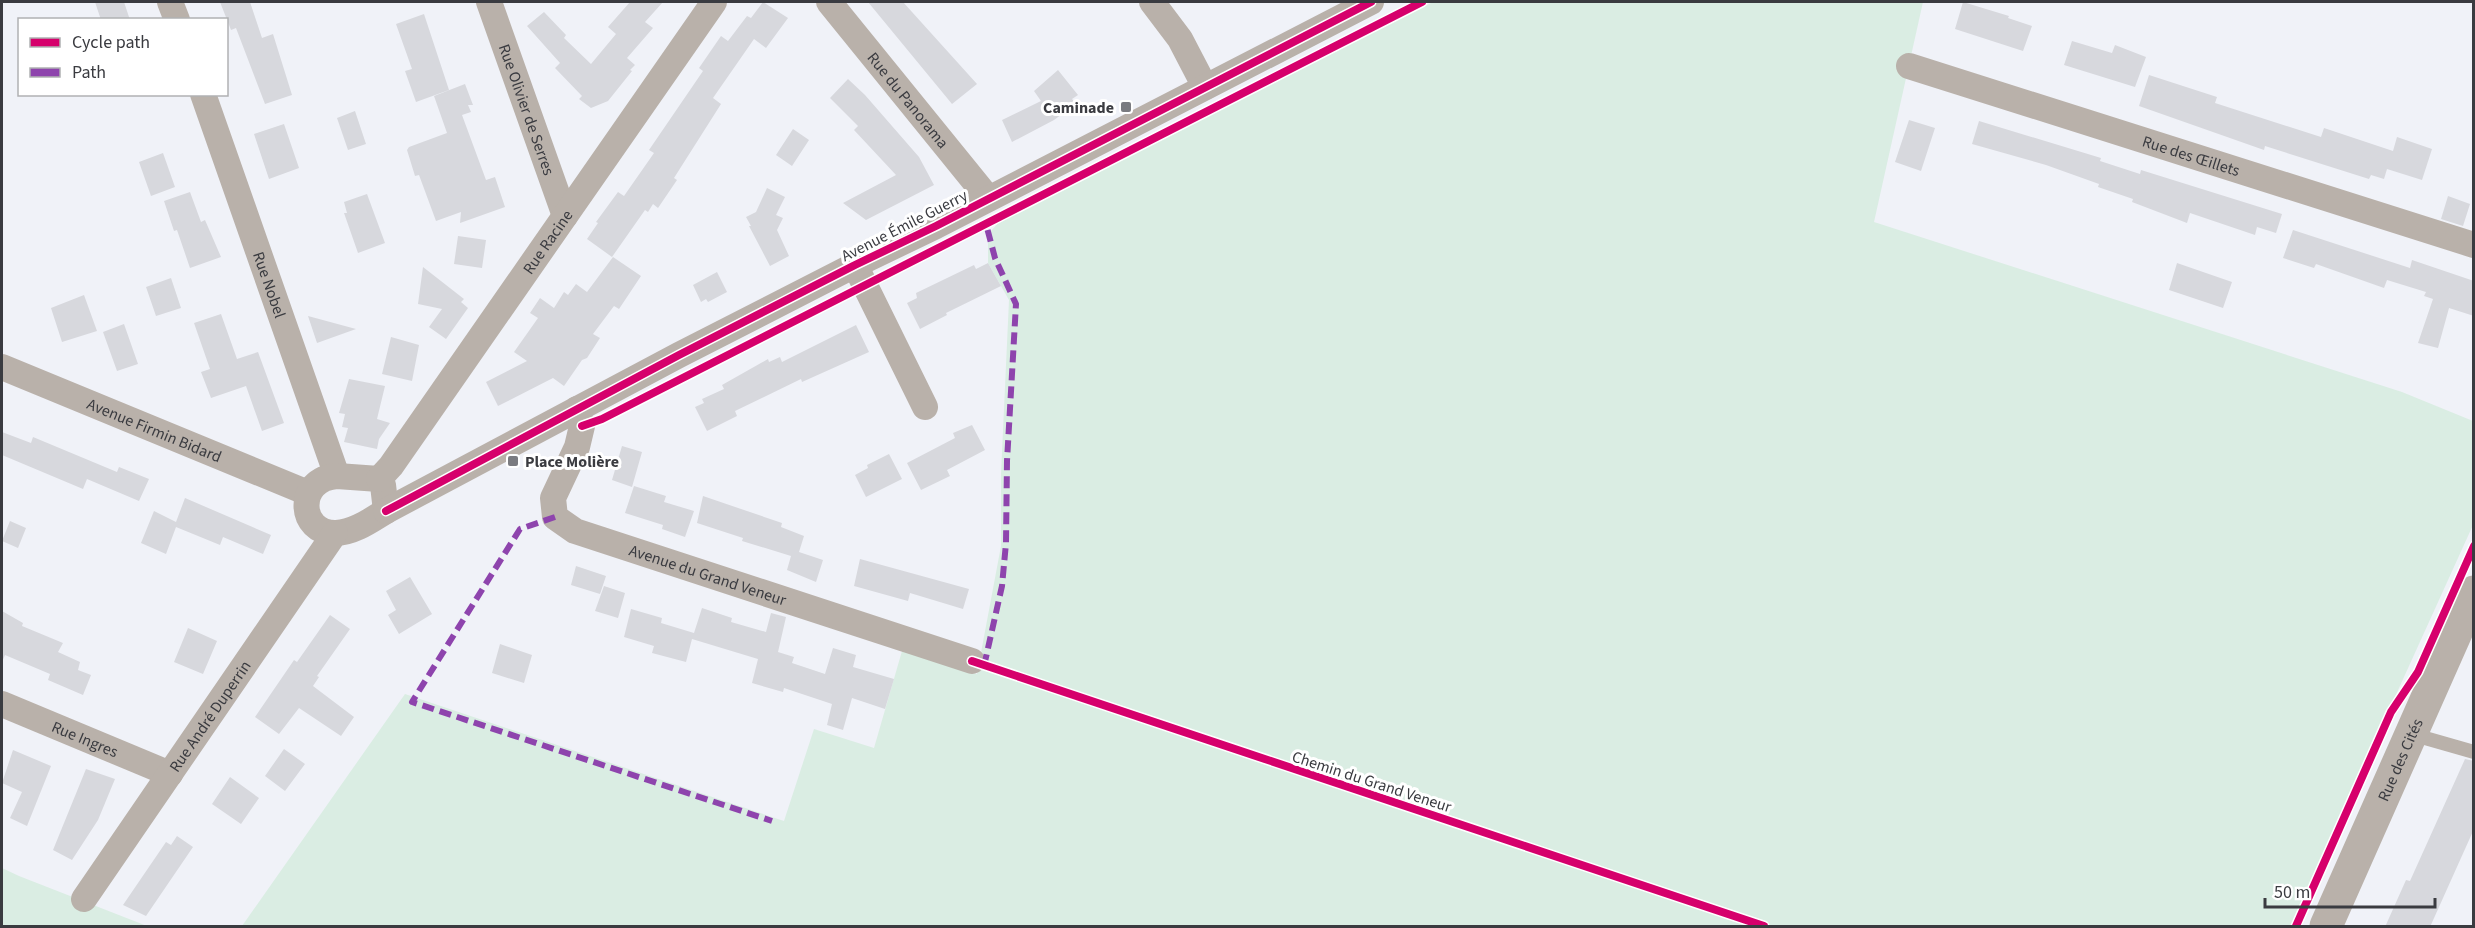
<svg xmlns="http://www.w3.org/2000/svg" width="2475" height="928" viewBox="0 0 2475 928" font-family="'Source Sans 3',sans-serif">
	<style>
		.green { fill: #daede3 }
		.building { fill: #d7d8dd }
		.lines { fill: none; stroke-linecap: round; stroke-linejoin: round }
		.service { stroke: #b9b1aa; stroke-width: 14 }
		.minor { stroke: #b9b1aa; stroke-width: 26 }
		.tertiary { stroke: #b9b1aa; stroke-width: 33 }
		.quiet { stroke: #8e44ad; stroke-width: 6; stroke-dasharray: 12 6; stroke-linecap: butt }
		.cycleway-casing { stroke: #fff; stroke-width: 11 }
		.cycleway { stroke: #d6006c; stroke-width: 8 }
		.poi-dot { fill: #7a7b80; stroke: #fff; stroke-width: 2 }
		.labels { text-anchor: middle; stroke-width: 6; stroke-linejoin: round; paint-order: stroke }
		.street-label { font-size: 16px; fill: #3a3b40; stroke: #fff }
		.poi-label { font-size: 16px; font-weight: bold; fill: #3a3b40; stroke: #fff; text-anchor: end }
	</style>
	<rect width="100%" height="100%" fill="#f0f2f8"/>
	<path class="green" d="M 1433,2 L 1923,2 L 1874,222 L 2402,392 L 2473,421 L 2473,525 L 2291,926 L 242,926 L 405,694 L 784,821 L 814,729 L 874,748 L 902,651 L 977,674 L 1001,546 L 1001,474 L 1009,300 L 988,263 L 988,242 L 991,231 L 1000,221 Z
		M 2,868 L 19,876 L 147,926 L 2,926 Z"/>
	<path class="building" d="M 95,2 L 124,2 L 130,20 L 101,20 Z
		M 220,2 L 250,2 L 262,38 L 273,34 L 292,95 L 265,104 L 236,28 L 231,30 Z
		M 630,2 L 663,2 L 645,22 L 653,28 L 627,58 L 635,65 L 630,70 L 632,71 L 608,101 L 591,108 L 579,99 L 582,96 L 555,68 L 560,63 L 527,26 L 544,12 L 566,35 L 564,38 L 591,64 L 616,34 L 608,27 Z
		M 763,2 L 788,18 L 766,48 L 754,39 L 713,98 L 721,104 L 674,178 L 677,180 L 658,208 L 653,204 L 648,212 L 645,210 L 612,257 L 587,239 L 598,223 L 596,222 L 618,192 L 624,196 L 654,153 L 649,150 L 703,71 L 699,68 L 721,36 L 728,41 L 747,16 L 751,18 Z
		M 868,2 L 903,2 L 977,84 L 952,104 Z
		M 1963,2 L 2009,16 L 2008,18 L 2032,26 L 2023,51 L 1955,29 Z
		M 424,14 L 449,90 L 416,102 L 405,71 L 412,69 L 396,24 Z
		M 2072,41 L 2112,53 L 2115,45 L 2146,57 L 2135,87 L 2064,65 Z
		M 1058,70 L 1078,95 L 1072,99 L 1076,104 L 1054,120 L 1012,142 L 1002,120 L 1041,101 L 1034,91 Z
		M 2149,75 L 2217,97 L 2215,103 L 2321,137 L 2324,128 L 2393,151 L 2397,137 L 2432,149 L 2422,180 L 2387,169 L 2384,179 L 2371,175 L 2369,179 L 2265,146 L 2264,150 L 2139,106 Z
		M 848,79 L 865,95 L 919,157 L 934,185 L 866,220 L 843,203 L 896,175 L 854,130 L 858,126 L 830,98 Z
		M 465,84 L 473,105 L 468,105 L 471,112 L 462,115 L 486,180 L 495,177 L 505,207 L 460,223 L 461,212 L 436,221 L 419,175 L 415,176 L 407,150 L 409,147 L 447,133 L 434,96 Z
		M 355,111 L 366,144 L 348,150 L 337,118 Z
		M 1909,120 L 1935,128 L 1921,171 L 1895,162 Z
		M 1979,121 L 2101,158 L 2100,161 L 2140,174 L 2141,170 L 2282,214 L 2276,233 L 2257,227 L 2255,235 L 2190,213 L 2187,223 L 2132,202 L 2133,199 L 2098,187 L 2099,184 L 2046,165 L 1972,144 Z
		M 284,124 L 299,168 L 269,179 L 254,134 Z
		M 793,129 L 809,140 L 792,166 L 776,155 Z
		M 163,153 L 175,187 L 151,196 L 139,162 Z
		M 767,188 L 785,197 L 776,215 L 783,218 L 777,230 L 789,256 L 770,266 L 749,226 L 751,226 L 746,217 L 756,212 Z
		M 190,192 L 201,222 L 205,220 L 221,257 L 190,268 L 177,230 L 174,231 L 164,201 Z
		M 367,194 L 385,243 L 358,253 L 344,213 L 347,213 L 344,202 Z
		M 2448,196 L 2470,204 L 2463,226 L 2441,219 Z
		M 2293,230 L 2410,268 L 2412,260 L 2474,281 L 2474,316 L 2449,308 L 2438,348 L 2418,343 L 2433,299 L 2424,296 L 2426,292 L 2387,280 L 2384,288 L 2316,264 L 2314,268 L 2283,258 Z
		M 458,236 L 486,240 L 482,268 L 454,264 Z
		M 613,257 L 641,276 L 619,309 L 614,306 L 593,334 L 600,338 L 587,358 L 582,360 L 564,386 L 553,378 L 498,406 L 486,382 L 527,361 L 514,352 L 538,318 L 530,313 L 540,298 L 554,308 L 564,292 L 568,295 L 576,284 L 587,292 Z
		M 988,263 L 1001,286 L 946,313 L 947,315 L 920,329 L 907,303 L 917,298 L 916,293 L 974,265 L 976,269 Z
		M 2177,263 L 2232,282 L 2223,308 L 2169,290 Z
		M 423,267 L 464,299 L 461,302 L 468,308 L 446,339 L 429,327 L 442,309 L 418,304 Z
		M 717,272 L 727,292 L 708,302 L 706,299 L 701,302 L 693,285 Z
		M 171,278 L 181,308 L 156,316 L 146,287 Z
		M 84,295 L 97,331 L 62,342 L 51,308 Z
		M 221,314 L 237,359 L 258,352 L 284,423 L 262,431 L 246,386 L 211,398 L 201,372 L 210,369 L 194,323 Z
		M 308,316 L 356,329 L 317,343 Z
		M 124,324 L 138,364 L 117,371 L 103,332 Z
		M 856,325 L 869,352 L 802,382 L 801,379 L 735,411 L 737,416 L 707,431 L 695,407 L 704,403 L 702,399 L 724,389 L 722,385 L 768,359 L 769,362 L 780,357 L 782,362 Z
		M 391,337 L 419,345 L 412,381 L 382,374 Z
		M 349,379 L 385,386 L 377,419 L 390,423 L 379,439 L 377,449 L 344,442 L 348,428 L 342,427 L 345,414 L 339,413 Z
		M 972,425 L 985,450 L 947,470 L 950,476 L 921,490 L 907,463 L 955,438 L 953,433 Z
		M 2,432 L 31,443 L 33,437 L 117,472 L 119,467 L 149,479 L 139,501 L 87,479 L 83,489 L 2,455 Z
		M 622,446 L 642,452 L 632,487 L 612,480 Z
		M 889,454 L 902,479 L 866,497 L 855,475 L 868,468 L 867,465 Z
		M 634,486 L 666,496 L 664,502 L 694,511 L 685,537 L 662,529 L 663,525 L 625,513 Z
		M 703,496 L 782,523 L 781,527 L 804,536 L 799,552 L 823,560 L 816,582 L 787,570 L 791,556 L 742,541 L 743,538 L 697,523 Z
		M 185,498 L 271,535 L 263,554 L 223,537 L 220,545 L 176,527 L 166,554 L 141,543 L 154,511 L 176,522 Z
		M 10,521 L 26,528 L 18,548 L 2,541 Z
		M 860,559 L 969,589 L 963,609 L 910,593 L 908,601 L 854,586 Z
		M 576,566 L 606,576 L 600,594 L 571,585 Z
		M 410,577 L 432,614 L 399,634 L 388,615 L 396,610 L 386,591 Z
		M 604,586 L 625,593 L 618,618 L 595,611 Z
		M 702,608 L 732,618 L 731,622 L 766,632 L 771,613 L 786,617 L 778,652 L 794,657 L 792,663 L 825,674 L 833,648 L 856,655 L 853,667 L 894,679 L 885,709 L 852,698 L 843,730 L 827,725 L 832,704 L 784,688 L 783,692 L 752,683 L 758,659 L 692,639 L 686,662 L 652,653 L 654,646 L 624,637 L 631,609 L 662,618 L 661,623 L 694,633 Z
		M 2,611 L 23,623 L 22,626 L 63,643 L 58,652 L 80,662 L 78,670 L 91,675 L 83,695 L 48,680 L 50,674 L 5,655 L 2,662 Z
		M 330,615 L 350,629 L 317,676 L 319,677 L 313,686 L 354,717 L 341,736 L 299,708 L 279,734 L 255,717 L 294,660 L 297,662 Z
		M 188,628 L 217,641 L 203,674 L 174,662 Z
		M 500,644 L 532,655 L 524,683 L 492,673 Z
		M 284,749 L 305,764 L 285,791 L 265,776 Z
		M 13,750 L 51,766 L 27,826 L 10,818 L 22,792 L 2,783 Z
		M 2465,759 L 2474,761 L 2474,829 L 2430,927 L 2385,927 L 2406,880 L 2410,881 Z
		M 86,769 L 115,779 L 98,820 L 72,860 L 53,850 Z
		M 230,777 L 259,798 L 241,824 L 212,804 Z
		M 177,836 L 193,847 L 146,916 L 123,905 L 166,842 L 171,845 Z"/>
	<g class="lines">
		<path class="service" d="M 2411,734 L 2474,752"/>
		<g class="minor">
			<path d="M 170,2 L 177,20"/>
			<path id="s1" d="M 489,2 L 565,216"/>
			<path id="s2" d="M 829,2 L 988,198"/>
			<path d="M 1152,2 L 1180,39 L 1205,87"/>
			<path id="s3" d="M 1909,66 L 2474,245"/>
			<path id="s4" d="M 203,94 L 337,476"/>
			<path d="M 855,265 L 925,407"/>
			<path id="s5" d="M 2,367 L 308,493"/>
			<path id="s6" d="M 577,409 L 582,426 L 577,447 L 553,498 L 555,517 L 575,531 L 972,661"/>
			<path d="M 337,476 L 379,479 L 383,485 L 386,511 C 371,520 355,532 336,533 C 298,534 295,479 337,476 Z"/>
			<path id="s7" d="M 379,479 L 391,466 L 714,2"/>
			<path d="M 386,511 L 679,355 L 855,265 L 936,226 L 1371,2"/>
			<path id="s8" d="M 2,704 L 170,774"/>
			<path id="s9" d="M 84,899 L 335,533"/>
		</g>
		<path class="tertiary" id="s10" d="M 2326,926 L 2474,592"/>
		<path class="quiet" d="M 555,517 L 520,529 L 412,702 L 772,821
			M 984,666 L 1002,586 L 1006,543 L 1007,461 L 1016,304 L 995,258 L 986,224"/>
		<defs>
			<path id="cycleway" d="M 582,426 L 602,419 L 1422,2
				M 386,511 L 679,355 L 855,265 L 936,226 L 1371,2
				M 972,661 L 1764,926
				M 2296,926 L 2391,712 L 2418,672 L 2474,546"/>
		</defs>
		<use href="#cycleway" class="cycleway-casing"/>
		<use href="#cycleway" class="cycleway"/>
	</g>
	<g class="poi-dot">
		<rect x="1120" y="101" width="12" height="12" rx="3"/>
		<rect x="507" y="455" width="12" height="12" rx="3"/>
	</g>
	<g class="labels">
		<g class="street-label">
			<text dy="6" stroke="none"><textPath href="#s2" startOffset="126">Rue du Panorama</textPath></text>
			<text dy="6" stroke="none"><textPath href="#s1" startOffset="114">Rue Olivier de Serres</textPath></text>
			<text dy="6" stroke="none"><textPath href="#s3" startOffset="296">Rue des Œillets</textPath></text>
			<text transform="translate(904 225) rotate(-27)" y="6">Avenue Émile Guerry</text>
			<text dy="6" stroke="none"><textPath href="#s7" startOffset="291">Rue Racine</textPath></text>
			<text dy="6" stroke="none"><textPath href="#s4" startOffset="202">Rue Nobel</textPath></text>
			<text dy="6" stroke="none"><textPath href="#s5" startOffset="165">Avenue Firmin Bidard</textPath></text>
			<text dy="6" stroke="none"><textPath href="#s6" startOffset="279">Avenue du Grand Veneur</textPath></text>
			<text dy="6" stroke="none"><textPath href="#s9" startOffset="222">Rue André Duperrin</textPath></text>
			<text dy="6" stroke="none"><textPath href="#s8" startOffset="90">Rue Ingres</textPath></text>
			<text dy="6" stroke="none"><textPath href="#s10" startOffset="182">Rue des Cités</textPath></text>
			<text transform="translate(1372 781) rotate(18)" y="6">Chemin du Grand Veneur</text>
		</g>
		<g class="poi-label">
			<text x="1114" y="113">Caminade</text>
			<text x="525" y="467" text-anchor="start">Place Molière</text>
		</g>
	</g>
	<rect width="2475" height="928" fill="none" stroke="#3a3b40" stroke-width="6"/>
	<rect x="18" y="18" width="210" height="78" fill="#ffffff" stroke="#b0b1b3" stroke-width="1.5"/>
	<rect x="30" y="38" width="30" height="9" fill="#d6006c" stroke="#b0b1b3" stroke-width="1.5"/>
	<text x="72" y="48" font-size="18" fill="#3a3b40">Cycle path</text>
	<rect x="30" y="68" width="30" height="9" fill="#8e44ad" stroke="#b0b1b3" stroke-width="1.5"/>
	<text x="72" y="78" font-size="18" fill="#3a3b40">Path</text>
	<path d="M2265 898v9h170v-9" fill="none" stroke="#3a3b40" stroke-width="3"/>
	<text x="2274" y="898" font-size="18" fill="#3a3b40" stroke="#ffffff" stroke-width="4.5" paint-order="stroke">50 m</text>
</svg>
